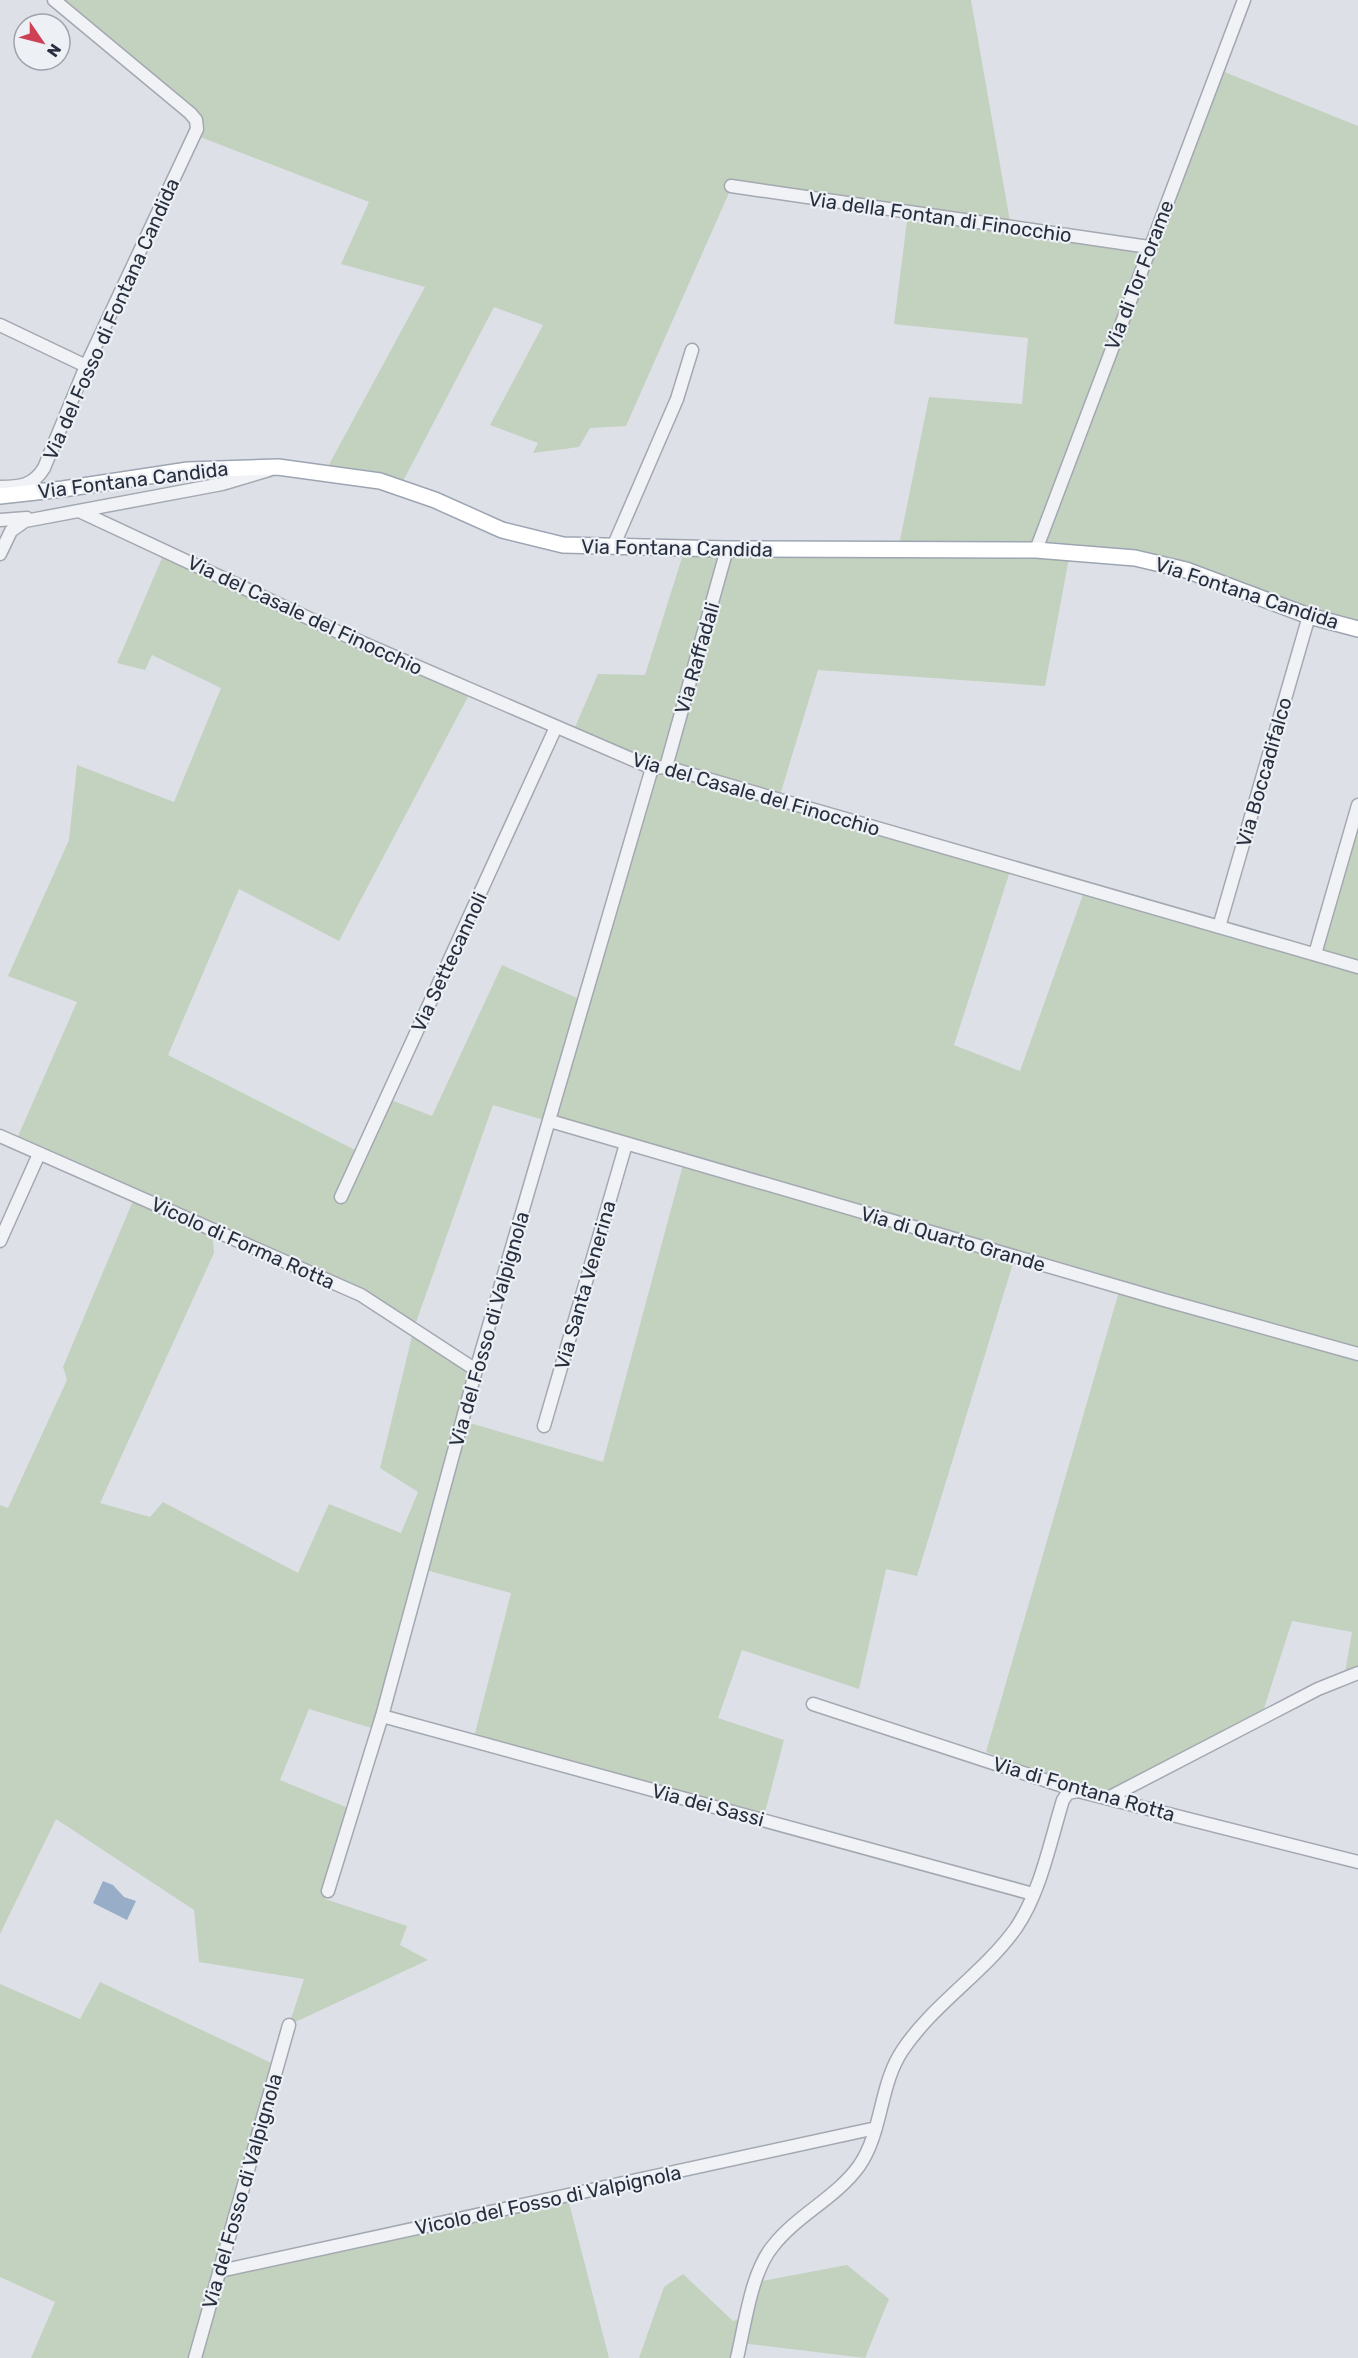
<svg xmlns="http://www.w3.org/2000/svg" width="1358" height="2358" viewBox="0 0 1358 2358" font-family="Rubik,sans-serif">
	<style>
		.green { fill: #c3d1bf; fill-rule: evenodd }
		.water { fill: #98aec8 }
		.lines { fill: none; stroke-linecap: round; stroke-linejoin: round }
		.minor-casing { stroke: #a3a8b1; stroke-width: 15 }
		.major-casing { stroke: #9da5b3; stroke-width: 18 }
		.minor { stroke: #f0f2f6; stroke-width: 12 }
		.major { stroke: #fff; stroke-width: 15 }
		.labels { text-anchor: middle; stroke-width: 4.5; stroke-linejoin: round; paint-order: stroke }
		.street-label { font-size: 20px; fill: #272f3e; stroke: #edf0f5 }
	</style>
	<rect width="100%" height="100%" fill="#dde1e7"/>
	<path class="green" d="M 54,0 L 971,0 L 1011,227 L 1149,247 L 1217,69 L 1358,126 L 1358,629 L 1213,580 L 1070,553 L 1045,686 L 818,670 L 780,795 L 1011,868 L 954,1045 L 1020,1071 L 1085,889 L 1315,954 L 1358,805 L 1358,1673 L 1344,1678 L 1352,1632 L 1292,1621 L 1260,1721 L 1108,1798 L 1078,1791 L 986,1752 L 1120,1288 L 1015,1257 L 917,1576 L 886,1569 L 859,1689 L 742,1650 L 718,1718 L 784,1740 L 763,1820 L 473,1741 L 511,1593 L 422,1569 L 378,1730 L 309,1709 L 280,1780 L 353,1810 L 325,1899 L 407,1926 L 400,1945 L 428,1960 L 289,2025 L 304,1979 L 199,1962 L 194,1910 L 56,1819 L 0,1934 L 0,1505 L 8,1508 L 67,1380 L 63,1367 L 135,1196 L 15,1143 L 77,1002 L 8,976 L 69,840 L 77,765 L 174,802 L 221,688 L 152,655 L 145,670 L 117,663 L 165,551 L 471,691 L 339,941 L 239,889 L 168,1055 L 361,1153 L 386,1098 L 432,1116 L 502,965 L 584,1001 L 652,768 L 572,734 L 598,674 L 645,675 L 685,548 L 898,550 L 929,397 L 1022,404 L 1028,338 L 894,324 L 908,213 L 732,186 L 626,426 L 590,428 L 579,447 L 533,453 L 538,443 L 490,425 L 543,325 L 494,307 L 400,487 L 325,472 L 425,287 L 341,264 L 369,202 L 195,135 L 197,123 ZM 493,1105 L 684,1161 L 603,1462 L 463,1421 L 476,1370 L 414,1328 ZM 212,1230 L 414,1328 L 380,1468 L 418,1492 L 401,1533 L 329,1504 L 298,1573 L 163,1502 L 150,1517 L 100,1503 L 214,1253 Z
		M 100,1982 L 278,2066 L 220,2271 L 567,2195 L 609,2358 L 31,2358 L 55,2302 L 0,2277 L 0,1984 L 80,2019 Z
		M 847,2265 L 889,2299 L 865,2358 L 741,2343 L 737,2358 L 639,2358 L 664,2287 L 683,2274 L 733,2321 L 747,2317 L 756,2282 Z"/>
	<path class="water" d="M 103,1881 L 113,1885 L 124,1897 L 136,1901 L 127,1920 L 93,1903 Z"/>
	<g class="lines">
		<defs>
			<path id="minor" d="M 731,186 L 1149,247
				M 0,325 L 86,366
				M 0,487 C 20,487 33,486 44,468 L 86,366 L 197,129 L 196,120 L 190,113 L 54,0
				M 79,511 L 349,637 L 652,768 L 666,767 L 1358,967
				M 0,520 L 27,518
				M 613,547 L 677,399 L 692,350
				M 1036,550 L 1244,0
				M 0,554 L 11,531 L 25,521 L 222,484 L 269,470
				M 666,767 L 727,549
				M 1219,927 L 1309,616
				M 1315,954 L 1358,805
				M 550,1121 L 1164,1300 L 1358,1354
				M 0,1136 L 361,1295 L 476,1370
				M 341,1197 L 556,727
				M 0,1241 L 39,1154
				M 544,1426 L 626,1144
				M 813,1704 L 1078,1791 L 1358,1862
				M 382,1716 L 1033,1894
				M 1108,1798 L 1318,1689 L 1358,1673
				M 328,1891 L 382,1716 L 476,1370 L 652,768
				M 220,2271 L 876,2128
				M 195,2358 L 289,2025
				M 737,2358 C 745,2325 751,2272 773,2246 C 797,2215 836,2198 859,2166 C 883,2131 879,2086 902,2051 C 933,2004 983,1974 1016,1928 C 1041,1891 1050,1842 1063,1800 L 1068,1793 L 1078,1791"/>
			<path id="major" d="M 0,496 L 63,489 L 188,470 L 278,467 L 380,481 L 435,500 L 502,530 L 563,545 L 727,549 L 1036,550 L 1135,558 L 1186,570 L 1309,616 L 1358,629"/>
		</defs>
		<use href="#minor" class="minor-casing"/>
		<use href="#major" class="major-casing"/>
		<use href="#minor" class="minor"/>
		<use href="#major" class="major"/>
	</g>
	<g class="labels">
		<g class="street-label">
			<text transform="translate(940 217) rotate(8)" y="7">Via della Fontan di Finocchio</text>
			<text transform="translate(1139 275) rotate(-69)" y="7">Via di Tor Forame</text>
			<text transform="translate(111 319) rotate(-66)" y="7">Via del Fosso di Fontana Candida</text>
			<text transform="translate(133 480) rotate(-7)" y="7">Via Fontana Candida</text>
			<text transform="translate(677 548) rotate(1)" y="7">Via Fontana Candida</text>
			<text transform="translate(1247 593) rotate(18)" y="7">Via Fontana Candida</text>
			<text transform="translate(305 615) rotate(25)" y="7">Via del Casale del Finocchio</text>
			<text transform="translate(697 658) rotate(-74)" y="7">Via Raffadali</text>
			<text transform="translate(1264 772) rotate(-74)" y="7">Via Boccadifalco</text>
			<text transform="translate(756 794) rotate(16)" y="7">Via del Casale del Finocchio</text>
			<text transform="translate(449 962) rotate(-65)" y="7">Via Settecannoli</text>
			<text transform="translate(953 1239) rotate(16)" y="7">Via di Quarto Grande</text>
			<text transform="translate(243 1243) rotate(24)" y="7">Vicolo di Forma Rotta</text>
			<text transform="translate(585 1285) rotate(-74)" y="7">Via Santa Venerina</text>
			<text transform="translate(489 1329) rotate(-74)" y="7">Via del Fosso di Valpignola</text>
			<text transform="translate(1084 1789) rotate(16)" y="7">Via di Fontana Rotta</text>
			<text transform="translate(708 1805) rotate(15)" y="7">Via dei Sassi</text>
			<text transform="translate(242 2191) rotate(-74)" y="7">Via del Fosso di Valpignola</text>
			<text transform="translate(548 2200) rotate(-12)" y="7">Vicolo del Fosso di Valpignola</text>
		</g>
	</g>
	<g transform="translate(42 42) rotate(125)"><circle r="28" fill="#edf0f5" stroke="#9ea3ac" stroke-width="1.5"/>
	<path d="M0-4.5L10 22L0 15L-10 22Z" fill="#ce4154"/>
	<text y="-9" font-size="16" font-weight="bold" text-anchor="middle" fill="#272f3e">N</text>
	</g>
</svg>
